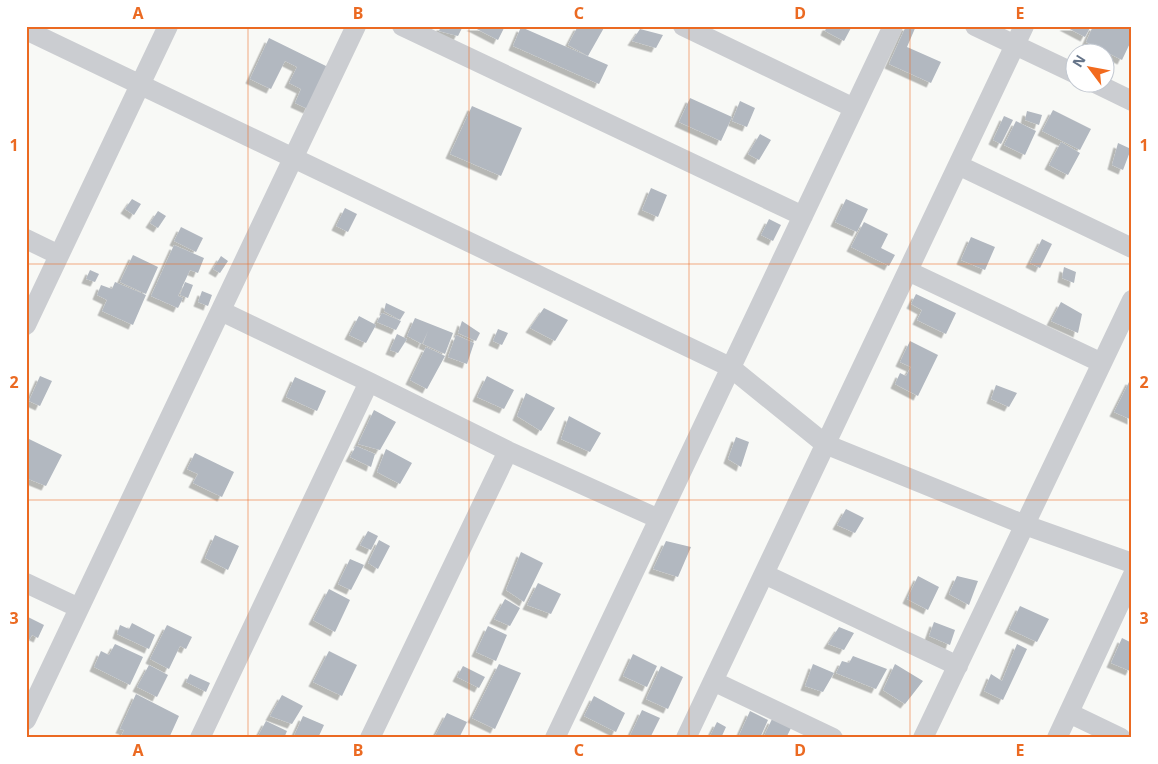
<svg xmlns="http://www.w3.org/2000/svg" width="1158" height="764" viewBox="0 0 1158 764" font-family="'Noto Sans',sans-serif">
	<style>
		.building { fill: #b2b8c0; filter: url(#shadow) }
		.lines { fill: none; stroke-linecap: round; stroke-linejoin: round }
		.minor { stroke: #cbcdd1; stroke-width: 20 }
		.grid { fill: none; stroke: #eb6a22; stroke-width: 1; stroke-opacity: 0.55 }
		.neatline { fill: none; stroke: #eb6a22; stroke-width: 2 }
		.grid-label { font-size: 16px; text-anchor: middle; font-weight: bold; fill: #eb6a22 }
	</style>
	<defs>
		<filter id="shadow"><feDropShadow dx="-4.5" dy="4.5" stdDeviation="0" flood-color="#0004"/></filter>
	</defs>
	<rect width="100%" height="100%" fill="#f8f9f6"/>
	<path class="building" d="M 441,26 L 463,26 L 458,36 L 439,31 Z
		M 471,26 L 505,26 L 498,40 Z
		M 578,26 L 605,26 L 588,56 L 568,45 Z
		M 827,26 L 852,26 L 844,41 L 825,31 Z
		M 906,26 L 916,26 L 907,47 L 941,62 L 931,83 L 889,64 Z
		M 1064,26 L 1091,26 L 1085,37 Z
		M 1093,26 L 1128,26 L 1132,28 L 1132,39 L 1122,60 L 1086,42 Z
		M 521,27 L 608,65 L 599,84 L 513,46 Z
		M 640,29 L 663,35 L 656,48 L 632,41 Z
		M 269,38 L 328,67 L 308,109 L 295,103 L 301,89 L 289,83 L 297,67 L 285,61 L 271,89 L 250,79 Z
		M 690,98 L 732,117 L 721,141 L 679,122 Z
		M 740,101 L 755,108 L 747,127 L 732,121 Z
		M 472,106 L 522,128 L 501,176 L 450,154 Z
		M 1053,110 L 1091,129 L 1080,150 L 1042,131 Z
		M 1027,111 L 1042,115 L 1039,125 L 1025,120 Z
		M 1004,116 L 1013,120 L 1001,144 L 993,140 Z
		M 1016,121 L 1036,131 L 1025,155 L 1004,145 Z
		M 760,134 L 771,140 L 759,160 L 748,154 Z
		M 1061,142 L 1080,153 L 1068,175 L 1049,165 Z
		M 1118,143 L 1131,149 L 1123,170 L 1112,165 Z
		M 651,188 L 667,195 L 658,217 L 642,210 Z
		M 132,199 L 141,204 L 134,215 L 125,209 Z
		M 846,199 L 868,209 L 857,232 L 835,222 Z
		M 345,208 L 357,214 L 348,232 L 336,226 Z
		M 158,211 L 166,216 L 158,228 L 150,223 Z
		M 769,219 L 781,225 L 773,241 L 761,235 Z
		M 864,222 L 888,234 L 881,248 L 895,255 L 889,266 L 851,247 Z
		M 181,227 L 203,238 L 196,252 L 174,241 Z
		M 971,237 L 995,247 L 985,270 L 961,260 Z
		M 1042,239 L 1052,244 L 1040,268 L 1030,263 Z
		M 174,245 L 204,258 L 198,273 L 190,270 L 178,296 L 183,298 L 178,308 L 151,296 Z
		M 133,255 L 158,267 L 146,294 L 120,282 Z
		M 221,256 L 228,261 L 220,273 L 213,269 Z
		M 1064,267 L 1076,272 L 1074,283 L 1062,278 Z
		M 90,270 L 99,274 L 95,282 L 86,279 Z
		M 115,282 L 146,295 L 133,325 L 102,311 L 107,300 L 97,295 L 101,285 L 112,289 Z
		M 185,282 L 193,285 L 188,298 L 180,295 Z
		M 202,291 L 212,295 L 208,306 L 198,302 Z
		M 916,294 L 956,313 L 946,334 L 917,320 L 922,310 L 911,304 Z
		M 1061,302 L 1082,314 L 1078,333 L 1051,321 Z
		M 386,303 L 405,312 L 400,320 L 384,311 Z
		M 544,308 L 568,320 L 555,341 L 530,328 Z
		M 382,313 L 401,321 L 396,330 L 377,322 Z
		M 359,316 L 376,325 L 366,343 L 349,335 Z
		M 415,318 L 453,333 L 445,354 L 423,344 L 428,331 L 422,344 L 407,336 Z
		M 462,321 L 480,333 L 476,341 L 458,333 Z
		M 498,329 L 508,333 L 502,345 L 493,341 Z
		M 397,334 L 407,339 L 398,353 L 390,350 Z
		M 456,335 L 474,343 L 467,364 L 448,357 Z
		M 910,341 L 938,355 L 918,396 L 895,384 L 900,373 L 906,376 L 911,367 L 900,362 Z
		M 426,347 L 445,356 L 427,389 L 410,380 Z
		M 40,376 L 52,381 L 40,406 L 29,401 Z
		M 487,376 L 514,390 L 504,409 L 477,397 Z
		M 295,377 L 326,391 L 317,411 L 286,397 Z
		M 1130,380 L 1132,381 L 1132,420 L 1114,412 Z
		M 996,385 L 1017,393 L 1009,407 L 991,399 Z
		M 526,393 L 555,408 L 541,431 L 517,416 Z
		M 374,410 L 396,422 L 380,450 L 358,444 Z
		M 569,416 L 601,433 L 590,452 L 561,439 Z
		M 736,437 L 749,442 L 741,467 L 728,459 Z
		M 29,439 L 62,455 L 46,486 L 26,478 L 26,445 Z
		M 356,446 L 375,454 L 371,467 L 350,457 Z
		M 386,449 L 412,463 L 400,484 L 377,472 Z
		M 195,453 L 234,472 L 222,497 L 193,483 L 198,474 L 187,469 Z
		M 846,509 L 864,518 L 855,533 L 837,525 Z
		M 368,531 L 378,536 L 371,550 L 360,545 Z
		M 215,535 L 239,546 L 228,570 L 205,558 Z
		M 379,540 L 390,546 L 378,569 L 368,563 Z
		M 666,541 L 691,547 L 678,577 L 653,569 Z
		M 521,552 L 543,563 L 524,602 L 506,590 Z
		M 350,559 L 364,565 L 351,590 L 338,584 Z
		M 918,576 L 939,587 L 928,610 L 907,599 Z
		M 957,576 L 978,581 L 969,605 L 949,594 Z
		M 538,583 L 561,594 L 551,614 L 527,605 Z
		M 329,589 L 350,600 L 335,632 L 313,620 Z
		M 505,599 L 520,608 L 510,626 L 494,619 Z
		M 1020,606 L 1049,619 L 1037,642 L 1009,629 Z
		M 26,616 L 44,625 L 38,638 L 32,635 L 26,645 Z
		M 934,622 L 955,630 L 950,645 L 929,636 Z
		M 132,623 L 155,635 L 149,649 L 117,634 L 120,625 L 129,629 Z
		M 167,625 L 192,637 L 186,649 L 180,646 L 169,669 L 150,659 Z
		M 488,626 L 507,635 L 496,661 L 476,652 Z
		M 839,627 L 854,633 L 844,650 L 828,644 Z
		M 1122,638 L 1132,643 L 1132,667 L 1130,671 L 1111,663 Z
		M 115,644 L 143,657 L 130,685 L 94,667 L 101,651 L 109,655 Z
		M 1017,644 L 1027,649 L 1003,700 L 984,691 L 991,674 L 1002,681 Z
		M 329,651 L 357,665 L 342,696 L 313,682 Z
		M 633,654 L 657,666 L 647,687 L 623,676 Z
		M 853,656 L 887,669 L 876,689 L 836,673 L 842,661 L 849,663 Z
		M 499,664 L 521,673 L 495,729 L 472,718 Z
		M 813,664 L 834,673 L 823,692 L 805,686 Z
		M 895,664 L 923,681 L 905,704 L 883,690 Z
		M 149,665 L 168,675 L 157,697 L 137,687 Z
		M 463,666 L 485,677 L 479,688 L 457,677 Z
		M 661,666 L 683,677 L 668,709 L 646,699 Z
		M 190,674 L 210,683 L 206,692 L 186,682 Z
		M 136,694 L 179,716 L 169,738 L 161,735 L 159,738 L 124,738 L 121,736 L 124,730 L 120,729 Z
		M 282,695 L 303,706 L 292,724 L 270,716 Z
		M 594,696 L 625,713 L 616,732 L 584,716 Z
		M 642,710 L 660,718 L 650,738 L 629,738 Z
		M 750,711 L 768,720 L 760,738 L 738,738 Z
		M 447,713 L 467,722 L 459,738 L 434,738 Z
		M 303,716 L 324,725 L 318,738 L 293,738 Z
		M 772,719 L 791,728 L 786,738 L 763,738 Z
		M 266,721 L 287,731 L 284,738 L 257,738 Z
		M 717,722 L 726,727 L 721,738 L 709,738 Z"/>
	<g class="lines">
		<path class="minor" d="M 402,26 L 803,216
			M 683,26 L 854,108
			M 975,26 L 1076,74
			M 26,30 L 730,367 L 825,444 L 1025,525 L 1132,563
			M 1093,82 L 1132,101
			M 958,165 L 1132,248
			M 26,239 L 59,255
			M 908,271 L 1102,363
			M 221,311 L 369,382 L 508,451 L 659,519
			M 26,325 L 168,26
			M 764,574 L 958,666
			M 26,583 L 79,608
			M 713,681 L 833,738
			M 1069,713 L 1121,738
			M 26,720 L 356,26
			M 200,738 L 369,382
			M 370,738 L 508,451
			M 555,738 L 893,26
			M 686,738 L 1024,26
			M 923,738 L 1132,300
			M 1057,738 L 1132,577"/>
	</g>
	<path class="grid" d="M 248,26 L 248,738M 469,26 L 469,738M 689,26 L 689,738M 910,26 L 910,738M 26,264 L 1132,264M 26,500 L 1132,500"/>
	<rect width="1158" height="764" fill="none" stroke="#ffffff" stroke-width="55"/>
	<g transform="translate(1090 68) rotate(302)"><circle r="24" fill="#ffffff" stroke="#c1c7d0"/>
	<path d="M0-4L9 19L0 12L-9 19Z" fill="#f26a1d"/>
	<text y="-8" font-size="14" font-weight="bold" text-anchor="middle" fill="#657489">N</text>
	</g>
	<rect x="28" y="28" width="1102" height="708" class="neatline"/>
	<g class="grid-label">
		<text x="138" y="19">A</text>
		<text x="358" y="19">B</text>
		<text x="579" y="19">C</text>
		<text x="800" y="19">D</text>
		<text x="1020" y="19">E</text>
		<text x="14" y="151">1</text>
		<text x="1144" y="151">1</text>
		<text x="14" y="388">2</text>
		<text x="1144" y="388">2</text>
		<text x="14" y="624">3</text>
		<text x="1144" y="624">3</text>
		<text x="138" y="756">A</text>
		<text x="358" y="756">B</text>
		<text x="579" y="756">C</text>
		<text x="800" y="756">D</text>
		<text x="1020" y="756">E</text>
	</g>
</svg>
